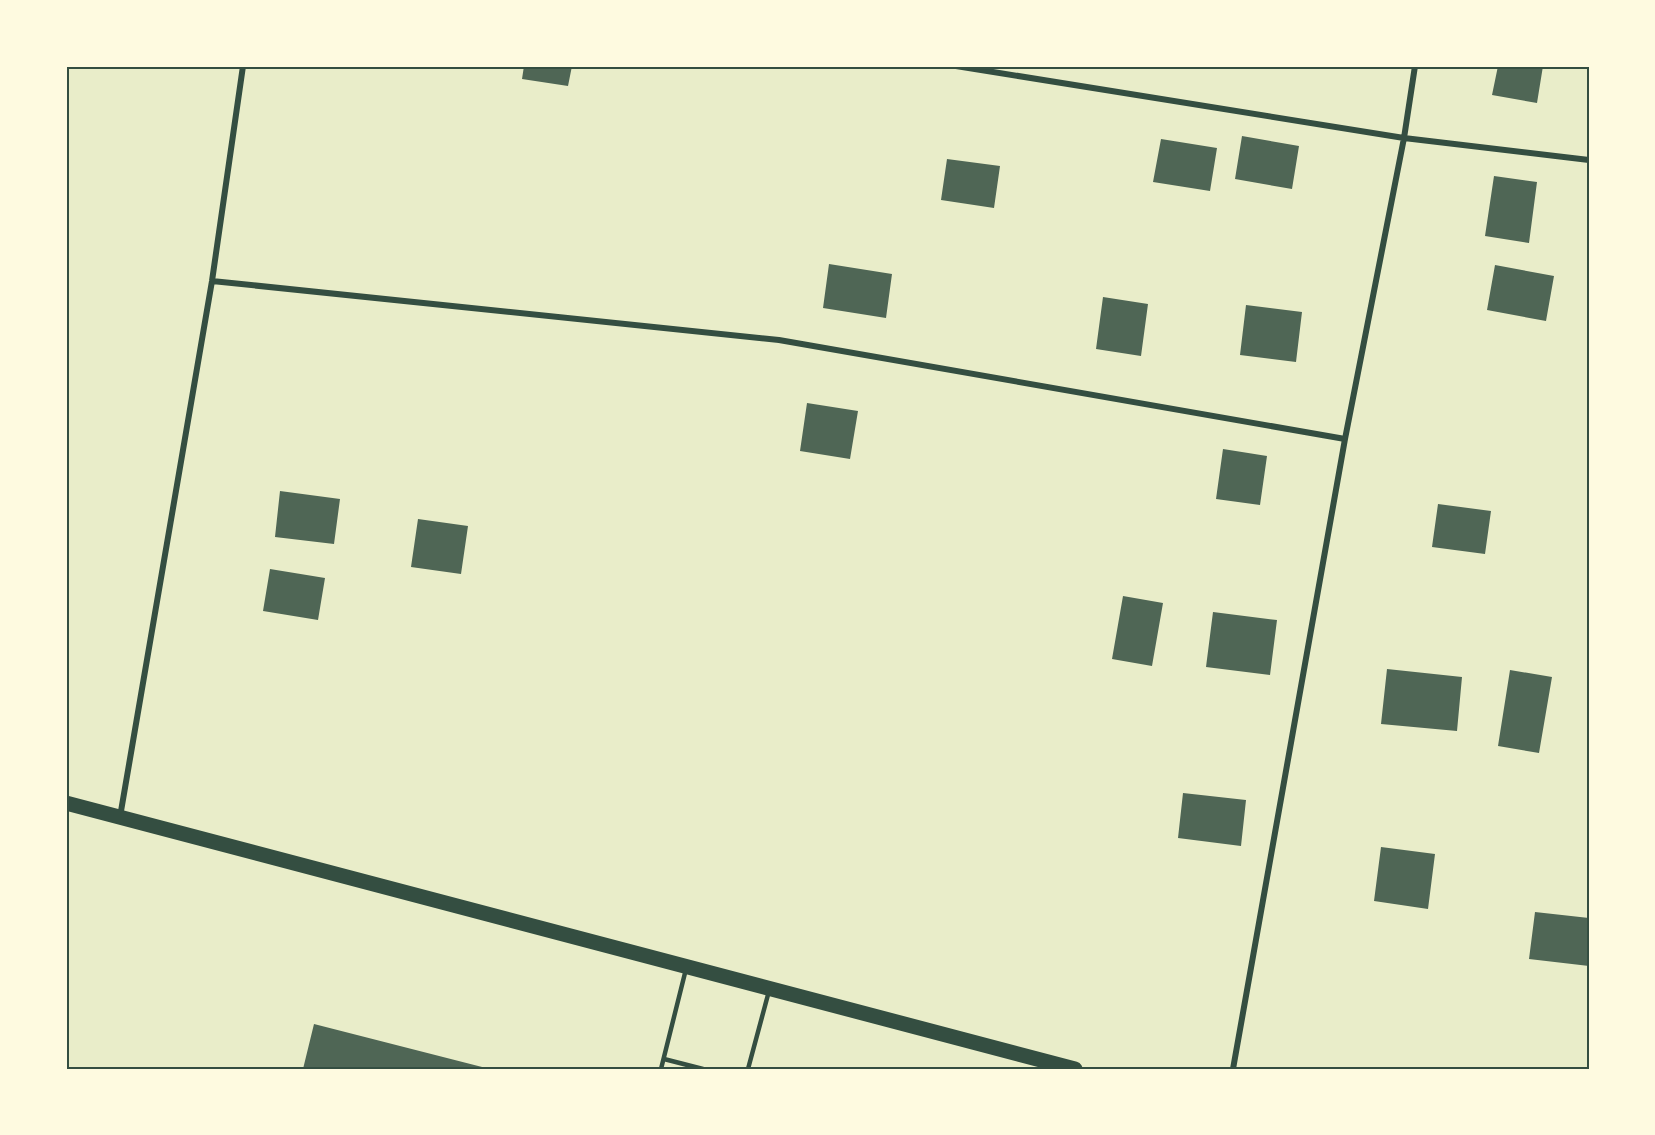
<svg xmlns="http://www.w3.org/2000/svg" width="1655" height="1135" viewBox="0 0 1655 1135" font-family="Ubuntu,sans-serif">
	<style>
		.building { fill: #4f6655 }
		.lines { fill: none; stroke-linecap: round; stroke-linejoin: round }
		.service { stroke: #344e41; stroke-width: 4.5 }
		.minor { stroke: #344e41; stroke-width: 6 }
		.primary { stroke: #344e41; stroke-width: 15 }
		.neatline { fill: none; stroke: #344e41; stroke-width: 2 }
	</style>
	<rect width="100%" height="100%" fill="#e9edc9"/>
	<path class="building" d="M 524,66 L 572,66 L 568,86 L 522,79 Z
		M 1498,66 L 1543,66 L 1537,103 L 1492,95 Z
		M 1242,136 L 1299,146 L 1292,189 L 1235,179 Z
		M 1161,139 L 1217,148 L 1210,191 L 1153,182 Z
		M 947,159 L 1000,166 L 994,208 L 941,200 Z
		M 1494,176 L 1537,182 L 1529,243 L 1485,236 Z
		M 829,264 L 892,274 L 886,318 L 823,308 Z
		M 1495,265 L 1554,276 L 1546,321 L 1487,310 Z
		M 1103,297 L 1148,304 L 1141,356 L 1096,349 Z
		M 1246,305 L 1302,312 L 1296,362 L 1240,355 Z
		M 807,403 L 858,411 L 850,459 L 800,451 Z
		M 1223,449 L 1267,456 L 1260,505 L 1216,499 Z
		M 280,491 L 340,499 L 334,544 L 275,537 Z
		M 1438,504 L 1491,511 L 1485,554 L 1432,547 Z
		M 418,519 L 468,526 L 461,574 L 411,567 Z
		M 270,569 L 325,578 L 318,620 L 263,611 Z
		M 1123,596 L 1163,603 L 1152,666 L 1112,659 Z
		M 1213,612 L 1277,620 L 1270,675 L 1206,667 Z
		M 1387,669 L 1462,677 L 1457,731 L 1381,724 Z
		M 1510,670 L 1552,677 L 1539,753 L 1498,746 Z
		M 1183,793 L 1246,800 L 1241,846 L 1178,838 Z
		M 1381,847 L 1435,854 L 1428,909 L 1374,901 Z
		M 1535,912 L 1589,918 L 1589,966 L 1529,959 Z
		M 314,1024 L 486,1068 L 485,1069 L 303,1069 Z"/>
	<g class="lines">
		<path class="service" d="M 664,1059 L 703,1069
			M 661,1069 L 686,969
			M 748,1069 L 769,991"/>
		<path class="minor" d="M 956,66 L 1404,138 L 1589,160
			M 212,281 L 779,340 L 1345,439
			M 120,817 L 212,281 L 243,66
			M 1233,1069 L 1345,439 L 1404,138 L 1415,66"/>
		<path class="primary" d="M 66,803 L 1075,1069"/>
	</g>
	<rect width="1655" height="1135" fill="none" stroke="#fefae0" stroke-width="135"/>
	<rect x="68" y="68" width="1520" height="1000" class="neatline"/>
</svg>
